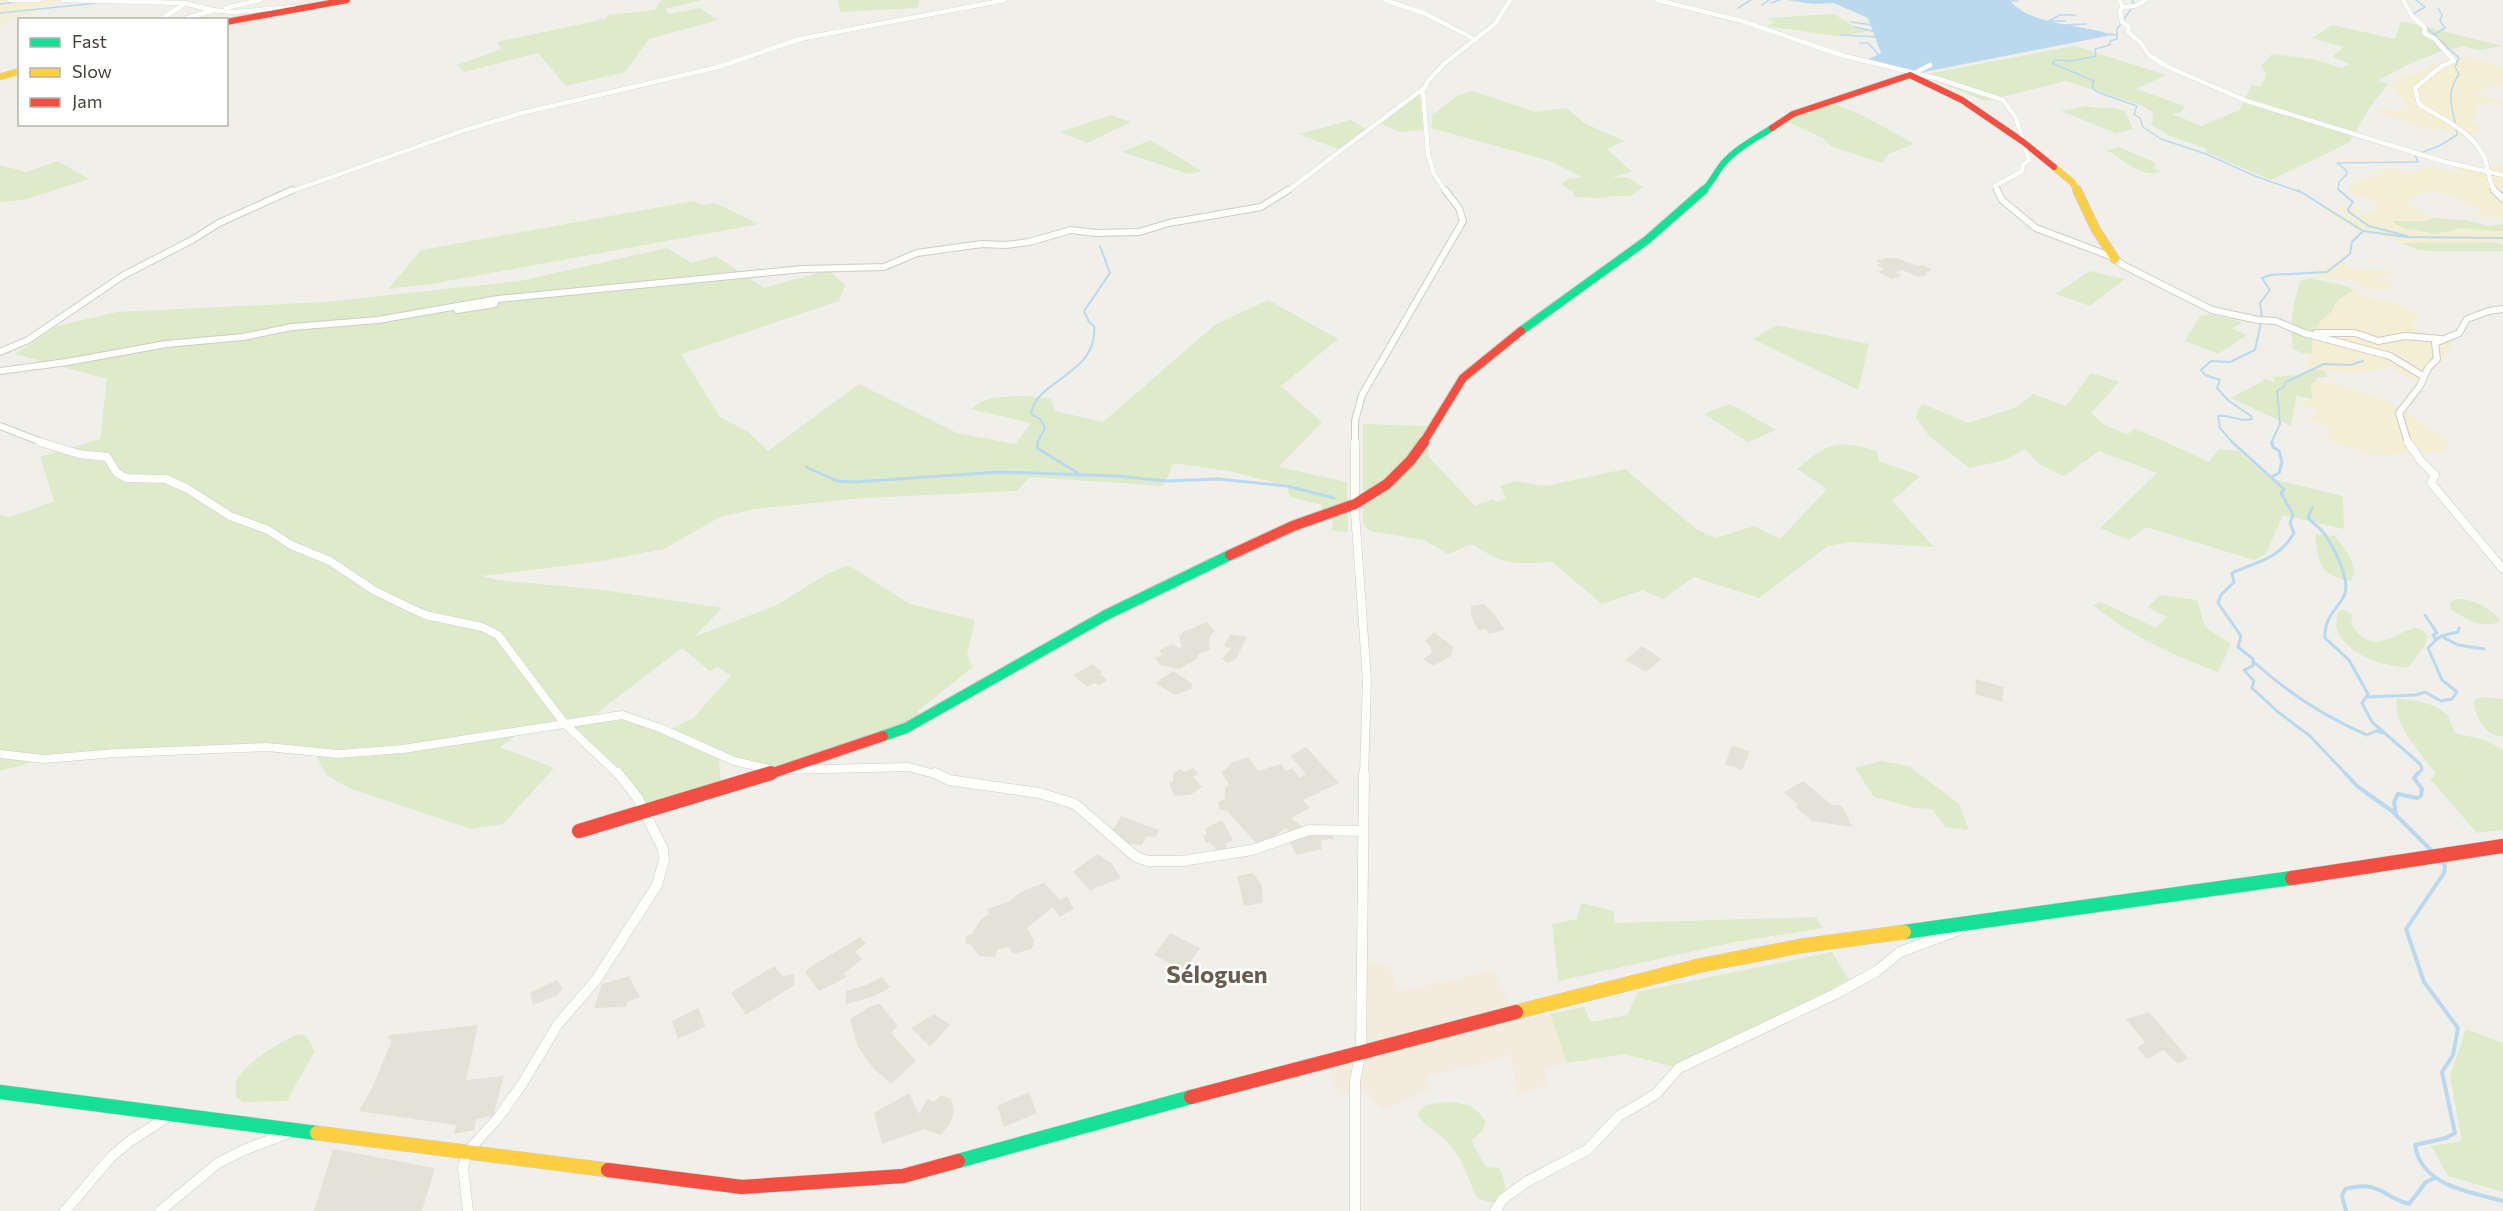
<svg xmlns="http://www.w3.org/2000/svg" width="2503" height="1211" viewBox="0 0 2503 1211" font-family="Commissioner,sans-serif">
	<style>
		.residential { fill: #e4e1d7 }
		.commercial { fill: #f3ebdd }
		.green { fill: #ddebca; fill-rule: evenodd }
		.sand { fill: #f4eed4 }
		.water { fill: #bad9ee }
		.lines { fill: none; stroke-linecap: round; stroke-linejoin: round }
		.stream-far3 { stroke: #bad9ee; stroke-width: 1.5 }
		.stream-far2 { stroke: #bad9ee; stroke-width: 2 }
		.stream-far1 { stroke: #bad9ee; stroke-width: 3 }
		.stream { stroke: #bad9ee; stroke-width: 4 }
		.street-far3-casing { stroke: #ceccc7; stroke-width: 5 }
		.street-far2-casing { stroke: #ceccc7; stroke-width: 8 }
		.street-far1-casing { stroke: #ceccc7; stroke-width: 9 }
		.street-casing { stroke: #ceccc7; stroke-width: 11 }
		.fast-far3-casing { stroke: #d0ccc1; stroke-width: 7 }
		.fast-far2-casing { stroke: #d0ccc1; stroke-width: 10 }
		.fast-far1-casing { stroke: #d0ccc1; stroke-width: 12 }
		.fast-casing { stroke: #d0ccc1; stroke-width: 15 }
		.slow-far2-casing { stroke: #d0ccc1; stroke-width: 7 }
		.slow-far1-casing { stroke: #d0ccc1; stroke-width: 10 }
		.slow-casing { stroke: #d0ccc1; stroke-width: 15 }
		.jam-far3-casing { stroke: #d0ccc1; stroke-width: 7 }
		.jam-far2-casing { stroke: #d0ccc1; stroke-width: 10 }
		.jam-far1-casing { stroke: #d0ccc1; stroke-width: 12 }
		.jam-casing { stroke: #d0ccc1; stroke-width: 15 }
		.street-far3 { stroke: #fdfdfc; stroke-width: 4.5 }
		.street-far2 { stroke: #fdfdfc; stroke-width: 6 }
		.street-far1 { stroke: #fdfdfc; stroke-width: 8 }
		.street { stroke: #fdfdfc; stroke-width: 10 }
		.fast-far3 { stroke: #16e098; stroke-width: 6 }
		.fast-far2 { stroke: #16e098; stroke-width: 8 }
		.fast-far1 { stroke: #16e098; stroke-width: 10 }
		.fast { stroke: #16e098; stroke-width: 14 }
		.slow-far2 { stroke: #ffcf43; stroke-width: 6 }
		.slow-far1 { stroke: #ffcf43; stroke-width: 8 }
		.slow { stroke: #ffcf43; stroke-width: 14 }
		.jam-far3 { stroke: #f24e42; stroke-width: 6 }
		.jam-far2 { stroke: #f24e42; stroke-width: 8 }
		.jam-far1 { stroke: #f24e42; stroke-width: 10 }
		.jam { stroke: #f24e42; stroke-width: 14 }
		.labels { text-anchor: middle; stroke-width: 5; stroke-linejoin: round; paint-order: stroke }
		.near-quarter-label { font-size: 24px; font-weight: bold; fill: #695e4d; stroke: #fff }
	</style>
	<rect width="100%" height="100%" fill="#f0efea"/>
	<path class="residential" d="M 1887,258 L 1896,258 L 1918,266 L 1923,265 L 1932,270 L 1925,273 L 1928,275 L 1919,277 L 1902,270 L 1896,272 L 1902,276 L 1891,279 L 1878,272 L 1885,269 L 1877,266 L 1880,263 L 1875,261 Z
		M 1484,604 L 1494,614 L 1505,630 L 1489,634 L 1486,629 L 1478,630 L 1471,616 L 1471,606 Z
		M 1207,622 L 1215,631 L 1209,638 L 1210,650 L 1197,655 L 1198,658 L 1179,669 L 1160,665 L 1155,658 L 1162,655 L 1159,650 L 1173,644 L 1179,648 L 1182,647 L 1179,637 L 1183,632 Z
		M 1434,632 L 1453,647 L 1451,656 L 1433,666 L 1423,659 L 1431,654 L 1431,647 L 1425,641 Z
		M 1230,634 L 1247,637 L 1236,659 L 1228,663 L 1222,659 L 1231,649 L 1224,646 Z
		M 1642,646 L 1662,659 L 1646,672 L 1625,660 Z
		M 1092,664 L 1102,672 L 1100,674 L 1107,680 L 1099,685 L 1094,683 L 1087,687 L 1073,675 Z
		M 1173,671 L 1193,684 L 1191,689 L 1175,695 L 1155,683 Z
		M 1976,679 L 2004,687 L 2002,702 L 1975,694 Z
		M 1732,746 L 1750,751 L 1742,770 L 1725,764 Z
		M 1306,747 L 1339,783 L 1303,800 L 1310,808 L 1291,818 L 1302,826 L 1293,833 L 1285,828 L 1275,836 L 1257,844 L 1226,810 L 1220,810 L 1218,802 L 1225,799 L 1225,788 L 1229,784 L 1221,772 L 1230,766 L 1229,764 L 1248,757 L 1258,771 L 1281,764 L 1286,771 L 1292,768 L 1300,778 L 1306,774 L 1290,756 Z
		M 1193,768 L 1198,774 L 1193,777 L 1202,787 L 1190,795 L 1174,796 L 1169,782 L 1173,781 L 1173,773 L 1181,769 L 1184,772 Z
		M 1803,781 L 1832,805 L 1842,806 L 1852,827 L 1812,821 L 1795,807 L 1798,805 L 1784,792 Z
		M 1121,816 L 1159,830 L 1156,837 L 1146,836 L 1142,845 L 1125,843 L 1111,833 Z
		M 1222,820 L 1233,840 L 1225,844 L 1227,848 L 1218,852 L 1210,842 L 1206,843 L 1203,836 L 1207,834 L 1205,829 Z
		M 1314,832 L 1333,832 L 1334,839 L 1321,840 L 1322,849 L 1296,855 L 1289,840 Z
		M 1097,854 L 1112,864 L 1121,878 L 1090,890 L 1073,872 Z
		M 1253,873 L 1262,886 L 1263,903 L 1244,906 L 1237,876 Z
		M 1044,883 L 1060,900 L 1067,896 L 1074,909 L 1060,917 L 1053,907 L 1027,928 L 1035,942 L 1031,949 L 1013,954 L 1009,947 L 997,950 L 995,957 L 979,956 L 970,944 L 965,944 L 966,936 L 972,934 L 981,919 L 989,914 L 987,909 L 1008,902 L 1021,892 Z
		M 1170,933 L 1200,948 L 1184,971 L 1154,955 Z
		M 860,937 L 866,943 L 855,952 L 862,959 L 843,974 L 847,977 L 819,991 L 806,973 L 809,968 Z
		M 774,966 L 783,976 L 794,974 L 795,985 L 746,1015 L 731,993 Z
		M 629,976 L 640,997 L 628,1001 L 626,1007 L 594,1008 L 602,984 Z
		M 882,977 L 890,987 L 875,996 L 846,1004 L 846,991 L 866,985 Z
		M 557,980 L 563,989 L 556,996 L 533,1005 L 530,993 Z
		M 880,1004 L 898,1026 L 891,1033 L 916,1061 L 891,1084 L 873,1068 L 857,1045 L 850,1019 L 871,1006 Z
		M 698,1008 L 706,1026 L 678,1039 L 672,1021 Z
		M 2149,1012 L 2188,1058 L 2178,1064 L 2164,1050 L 2147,1059 L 2137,1048 L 2145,1042 L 2126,1019 Z
		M 934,1014 L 950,1025 L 930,1047 L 911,1028 Z
		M 478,1025 L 466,1080 L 504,1076 L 493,1116 L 476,1119 L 474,1130 L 454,1134 L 456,1125 L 359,1111 L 372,1088 L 392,1040 L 388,1039 L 390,1035 Z
		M 1029,1092 L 1037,1113 L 1004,1127 L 997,1106 Z
		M 909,1093 L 919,1114 L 927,1099 L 934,1102 L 941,1095 L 951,1099 L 954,1110 L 951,1122 L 941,1135 L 924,1129 L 882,1144 L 874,1113 Z
		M 333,1149 L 435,1168 L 422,1211 L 314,1211 Z"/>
	<path class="commercial" d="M 317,1 L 322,8 L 256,21 L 257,24 L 227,30 L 226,24 L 237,22 L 232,15 L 270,6 Z
		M 1362,960 L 1390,967 L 1398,991 L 1495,970 L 1516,1020 L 1550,1014 L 1567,1063 L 1543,1069 L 1549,1085 L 1517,1094 L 1510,1054 L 1476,1066 L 1426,1076 L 1433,1089 L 1383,1110 L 1362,1087 L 1342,1096 L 1328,1073 L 1361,1051 Z"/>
	<path class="green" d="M 663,0 L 702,0 L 665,9 L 669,14 L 700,8 L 718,20 L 649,39 L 625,72 L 566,86 L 538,53 L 464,72 L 457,65 L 502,49 L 497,42 L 605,19 L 607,15 L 655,10 L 660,1 Z
		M 835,0 L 920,0 L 917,8 L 840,12 L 838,1 Z
		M 1834,14 L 1855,27 L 1871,31 L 1837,36 L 1766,26 L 1775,22 L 1766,18 Z
		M 2401,21 L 2503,46 L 2478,50 L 2464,46 L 2442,51 L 2413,62 L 2377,81 L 2388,84 L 2370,107 L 2350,142 L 2271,180 L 2206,152 L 2207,149 L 2168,135 L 2152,125 L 2153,113 L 2143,106 L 2066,81 L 1985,101 L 1921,75 L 2075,46 L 2166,75 L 2136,89 L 2185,106 L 2181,112 L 2172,114 L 2202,126 L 2239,110 L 2252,85 L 2260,87 L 2267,74 L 2261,66 L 2272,54 L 2312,59 L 2342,68 L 2350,64 L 2332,57 L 2344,47 L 2312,38 L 2332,25 L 2395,39 Z
		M 1473,91 L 1535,112 L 1566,108 L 1586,124 L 1624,141 L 1607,149 L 1632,172 L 1612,177 L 1629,178 L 1643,187 L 1631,196 L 1611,196 L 1603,198 L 1574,197 L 1573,192 L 1561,184 L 1568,179 L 1582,177 L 1550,161 L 1431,128 L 1433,115 L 1458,95 Z
		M 1414,95 L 1420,95 L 1423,130 L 1400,132 L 1378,122 Z
		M 1829,102 L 1864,116 L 1914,144 L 1888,154 L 1882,163 L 1830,146 L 1823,138 L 1783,120 Z
		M 2087,106 C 2100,110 2111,105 2125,111 L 2133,129 L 2116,133 L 2061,111 Z
		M 1111,115 L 1131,122 L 1087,143 L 1060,132 Z
		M 1351,120 L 1367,130 L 1340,150 L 1299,134 Z
		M 1150,140 L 1202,171 L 1189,174 L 1122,152 Z
		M 2119,147 L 2156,163 L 2154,168 L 2162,172 C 2142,179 2122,159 2107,150 Z
		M 58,161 L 89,179 L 23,200 L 0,202 L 0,165 L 26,172 Z
		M 694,201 L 702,205 L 715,203 L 759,224 L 431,284 L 388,289 L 421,250 Z
		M 2432,218 L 2465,220 L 2488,226 L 2503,224 L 2503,231 L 2485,232 L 2462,228 L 2435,234 L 2404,228 L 2396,225 L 2393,221 L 2425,221 Z
		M 2417,241 L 2498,243 L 2503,245 L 2503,251 L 2434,251 L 2418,250 L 2402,243 Z
		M 667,248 L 692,263 L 716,256 L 764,288 L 828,270 L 845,285 L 839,301 L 681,354 L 720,417 L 748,432 L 768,451 L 859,384 L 957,433 L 1015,444 L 1031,423 L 971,409 C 986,392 1030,395 1051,399 L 1055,411 L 1103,422 L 1216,324 L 1268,300 L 1338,339 L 1281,386 L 1322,422 L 1279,467 L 1347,482 L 1348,532 L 1332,531 L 1333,519 L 1321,517 L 1322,505 L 1290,497 L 1287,486 L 1229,471 L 1174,463 L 1163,486 L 1030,477 L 1017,491 L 864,498 L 755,509 L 720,517 L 664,549 L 595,562 L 481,576 L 498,580 L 604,590 L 722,608 L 694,637 L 777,605 L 825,575 L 848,565 L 910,604 L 975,620 L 967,655 L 973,667 L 918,711 L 919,721 L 780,770 L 719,755 L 721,789 L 645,813 L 637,797 L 564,723 L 523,730 L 500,747 L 554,768 L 503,824 L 471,829 L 349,788 L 326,775 L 314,751 L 267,747 L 44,759 L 0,771 L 0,515 L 11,517 L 54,501 L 40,457 L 100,439 L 107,379 L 15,354 L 57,326 L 117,312 L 325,302 L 520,281 ZM 682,648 L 710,671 L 718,667 L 731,676 L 693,718 L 667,731 L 622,715 L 589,719 Z
		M 2089,271 L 2125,279 L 2090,306 L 2056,294 Z
		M 2310,278 L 2346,286 L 2354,290 L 2338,300 L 2332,311 L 2317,325 L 2313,335 L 2312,354 L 2302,353 L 2293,349 C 2289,324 2293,305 2300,281 Z
		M 2209,314 L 2242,322 L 2232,329 L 2247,335 L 2218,354 L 2185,341 L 2200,316 Z
		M 1776,325 L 1869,344 L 1858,390 L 1753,339 Z
		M 2312,369 L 2325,371 L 2327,377 L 2317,378 L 2315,382 L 2311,384 L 2313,399 L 2296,396 L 2291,426 L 2231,398 L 2266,379 L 2275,382 L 2273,377 L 2297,375 Z
		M 2091,373 L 2119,382 L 2091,413 L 2103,424 L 2127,435 L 2135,428 L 2209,462 L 2219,449 L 2238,451 L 2269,478 L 2343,496 L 2344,529 L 2283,515 L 2266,554 L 2254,560 L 2146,527 L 2129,540 L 2100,528 L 2157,473 L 2099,451 L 2064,476 L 2039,464 L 2025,449 L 2005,460 L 1969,468 L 1929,436 L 1916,418 L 1919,408 L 1923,404 L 1968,423 L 2017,407 L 2033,394 L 2066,406 Z
		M 1730,404 L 1776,430 L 1748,442 L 1704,414 Z
		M 1363,424 L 1427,426 L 1429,457 L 1475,506 L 1493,499 L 1498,502 L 1506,498 L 1500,486 L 1515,481 L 1546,486 L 1625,469 L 1696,529 L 1716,538 L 1754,526 L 1780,539 L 1827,489 L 1797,469 C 1828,443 1836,439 1876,451 L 1879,461 L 1920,476 L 1892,501 L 1934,547 L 1852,542 L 1828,546 L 1759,598 L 1694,577 L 1663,599 L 1643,590 L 1602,604 L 1552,562 C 1514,565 1505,565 1472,544 L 1448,554 L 1424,540 L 1370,531 L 1363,523 Z
		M 2315,534 L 2335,536 C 2344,548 2360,566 2351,581 C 2321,576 2317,563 2315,534 Z
		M 2161,595 L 2197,600 L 2205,627 L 2231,644 L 2218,672 C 2172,655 2131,636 2093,605 L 2101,602 L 2156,628 L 2167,617 L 2147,607 Z
		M 2455,599 C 2474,599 2487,606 2500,619 L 2499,622 C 2479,629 2467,619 2450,609 L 2450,603 Z
		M 2344,610 L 2353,615 L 2351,623 C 2371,657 2389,636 2414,628 L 2423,630 L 2428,637 L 2425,645 L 2409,667 C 2386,668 2345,654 2337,630 C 2335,624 2337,617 2338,611 Z
		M 2481,697 L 2503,699 L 2503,735 L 2500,737 C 2484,733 2475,717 2474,701 Z
		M 2397,699 C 2412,700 2435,702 2447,715 C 2450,719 2452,728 2455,733 L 2488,741 L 2503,750 L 2503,830 L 2477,833 L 2430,779 L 2436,774 C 2423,756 2390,721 2397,699 Z
		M 1881,761 L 1909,766 L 1959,804 L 1969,830 L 1945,827 L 1932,809 L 1915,808 L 1874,797 L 1855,768 Z
		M 1581,903 L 1614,911 L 1614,923 L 1816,917 L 1823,928 L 1735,942 L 1558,981 L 1552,924 L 1577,919 Z
		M 1832,952 L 1852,985 L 1679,1068 L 1624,1054 L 1567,1063 L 1550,1014 L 1584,1007 L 1591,1022 L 1627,1015 L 1638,992 Z
		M 2466,1029 L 2503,1043 L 2503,1192 L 2448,1176 L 2431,1146 L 2462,1141 L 2450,1076 Z
		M 298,1034 L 306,1036 L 315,1051 L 287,1101 L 243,1102 L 236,1097 C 236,1092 235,1086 236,1082 C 243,1064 280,1042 298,1034 Z
		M 1448,1102 C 1466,1103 1476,1106 1485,1121 L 1483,1130 L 1471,1141 L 1486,1167 L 1499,1168 C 1506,1181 1508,1192 1500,1205 L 1478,1199 C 1469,1182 1464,1163 1452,1147 C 1442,1134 1426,1128 1417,1114 L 1426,1105 Z"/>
	<path class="sand" d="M 0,0 L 76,0 L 65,0 L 41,7 L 38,8 L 44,10 L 18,16 L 0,27 Z
		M 2443,56 L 2473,58 L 2503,68 L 2503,85 L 2495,85 L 2471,94 L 2503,100 L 2503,104 L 2487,102 L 2475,105 L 2477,112 L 2471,124 L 2480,127 L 2480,131 C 2470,137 2459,139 2448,135 L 2453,131 L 2423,128 L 2376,111 L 2379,108 L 2406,112 L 2408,109 C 2405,98 2396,95 2392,85 L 2402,76 L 2419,73 L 2431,65 L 2446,60 Z
		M 2491,166 L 2503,166 L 2503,217 L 2477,217 L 2480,211 L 2477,208 C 2458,198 2425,180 2408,203 L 2432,218 L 2430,220 L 2393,221 L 2396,225 L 2404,228 L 2435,234 L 2462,228 L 2503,232 L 2503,242 L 2402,243 L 2376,234 L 2356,231 L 2352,226 L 2338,220 L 2325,209 L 2331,208 L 2339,215 L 2350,218 L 2351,217 L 2342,211 L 2340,207 L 2359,209 L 2362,214 L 2371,213 L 2376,207 L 2374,201 L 2351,193 L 2348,187 L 2359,180 L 2387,174 L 2376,169 L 2393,169 L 2413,174 C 2428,161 2449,172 2466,175 L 2468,174 L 2454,169 L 2464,167 L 2491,172 Z
		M 2337,261 L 2346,264 L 2346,268 L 2392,271 L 2392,275 L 2375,276 L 2392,284 L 2389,290 L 2365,289 L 2349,280 L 2317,277 L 2304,271 L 2326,268 Z
		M 2354,290 L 2365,297 L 2395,303 L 2417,313 L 2419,317 L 2412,320 L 2414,328 L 2453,345 L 2422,384 L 2390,367 C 2366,374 2335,372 2310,369 L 2306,364 L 2312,354 L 2313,335 L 2317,325 L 2332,311 L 2338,300 Z
		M 2315,382 C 2338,382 2387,399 2407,412 C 2412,415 2416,421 2421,424 C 2430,431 2446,433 2449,445 L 2446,450 L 2441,451 L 2375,455 L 2323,439 L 2333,431 L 2320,422 L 2307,421 L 2319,412 L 2296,402 L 2313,399 L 2311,384 Z"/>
	<path class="water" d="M 1787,0 L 2009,0 C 2033,27 2080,23 2112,35 L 1919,73 L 1865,61 L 1881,53 L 1868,18 L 1834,3 L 1813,4 Z"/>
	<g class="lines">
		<path class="stream-far3" d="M 2132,0 L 2134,5 L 2117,29 L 2117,39 L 2110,41 L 2110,45 L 2095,49 L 2096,56 L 2071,61 L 2056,60 L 2052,63 L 2094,81 L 2092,87 L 2097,92 L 2137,106 L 2134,114 L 2140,118 L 2143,127 L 2161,139 L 2206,154 L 2255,176 L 2300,192
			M 2005,1 L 2018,1
			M 1771,3 L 1780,0
			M 0,4 L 16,2
			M 1762,5 L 1769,0
			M 1738,8 L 1751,0
			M 0,13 L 97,3
			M 2415,17 L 2413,14 L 2425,7 L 2416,0
			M 2052,21 L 2065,21
			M 1851,22 L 1873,25
			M 2047,22 L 2060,15 L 2075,15
			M 2066,25 L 2086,24
			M 1855,27 L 1877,32
			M 2108,34 L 2116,35
			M 2435,34 L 2445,28 L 2440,21 L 2442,15 L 2438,8
			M 1841,35 L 1878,37
			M 1860,43 L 1868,43 L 1880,56
			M 2341,192 L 2338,189 L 2339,182 L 2347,174 L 2346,170 L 2337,163 L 2418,162 L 2415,155 L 2439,146 L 2457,135 C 2455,109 2443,99 2459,74 L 2455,67 L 2459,58 L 2424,25"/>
		<path class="stream-far2" d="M 2298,190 L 2363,231
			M 2339,190 L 2353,202 L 2348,209 L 2349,212 L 2369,226 L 2407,236
			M 1037,443 L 1045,428 L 1040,419 L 1031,414 C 1035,380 1099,374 1094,326 L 1089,322 L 1084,311 L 1110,273 L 1100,246
			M 2233,443 L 2220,428 L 2218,416 C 2230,414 2240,423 2252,419 L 2251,416 L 2229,401 L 2217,388 L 2220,380 L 2205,375 L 2201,370 L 2211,361 L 2230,362 L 2255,350 L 2262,318 L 2260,303 L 2270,290 L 2262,278 L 2270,275 L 2327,272 L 2350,254 L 2352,242 L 2363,231 L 2406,237 L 2503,238
			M 2271,443 L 2280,424 L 2277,391 L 2284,387 L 2286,382 L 2324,364 L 2350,365 L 2363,361"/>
		<path class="stream-far1" d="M 1038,442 L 1037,448 L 1078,473
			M 2232,442 L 2284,489 L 2281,493 L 2293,514 L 2290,523 L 2294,533 C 2280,558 2257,562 2232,573 L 2234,582 L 2221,595 L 2218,603 L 2241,636 L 2238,647 L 2253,659 L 2253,666 L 2244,670 L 2254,681 L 2252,688 L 2278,712 L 2310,736 L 2347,775
			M 2272,442 L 2273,447 L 2279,451 L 2282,462 L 2279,473 L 2273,476
			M 806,467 L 837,481 L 855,482 L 999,472 L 1117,476 L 1167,481 L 1218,479 L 1287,486 L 1334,498
			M 2312,508 L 2308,518 C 2312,523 2318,526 2322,531 C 2332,543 2352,581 2344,596 C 2335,612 2324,618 2325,638 L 2349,660 L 2368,694 L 2362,703 L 2372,722 L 2420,764 L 2422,769 L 2417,775
			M 2441,636 L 2458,632 L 2459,628
			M 2436,640 L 2441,636 L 2458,645 L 2484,649
			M 2254,662 C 2288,693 2325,717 2367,735 L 2376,731 L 2384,733
			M 2366,697 L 2416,695 L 2425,692 L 2441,701 L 2452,699 L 2457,692 L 2442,680 L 2428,648 L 2436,640 L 2433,635 L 2437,633 L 2425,615"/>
		<path class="stream" d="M 2345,773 L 2357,786 L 2392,811 L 2432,851
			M 2396,815 L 2394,802 L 2398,794 L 2417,798 L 2421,796 L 2422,789 L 2414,778 L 2418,773
			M 2441,861 L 2445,866 L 2444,873 L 2406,929 L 2424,982 L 2458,1028 L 2453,1055 L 2442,1072 L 2455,1133 L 2446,1138 L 2415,1145 C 2421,1186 2470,1192 2503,1201
			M 2346,1211 L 2342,1196 L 2345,1189 C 2380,1180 2381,1196 2409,1204 L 2426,1182 L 2435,1178"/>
		<defs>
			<path id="street-far3" d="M 10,0 L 39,0
				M 63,0 L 184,3 L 212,10 L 234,12 L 294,7
				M 1385,0 L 1424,13 L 1476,40
				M 1657,0 L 1742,21 L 1841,55 L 1939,79 L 2003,100 L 2016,118 L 2029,160 L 2023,165 L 2022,171 L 1995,186 L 1998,192
				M 2119,0 L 2123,7 L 2120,11 L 2122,22 L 2129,27 L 2128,32 L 2141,43 L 2149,55 L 2168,67 L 2247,101 L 2445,162 L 2503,175
				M 2403,0 L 2412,16 L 2425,28 L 2424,33 L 2435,39 L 2454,61 L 2442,66 L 2415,88 L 2419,104 C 2442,119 2471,130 2484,157 C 2489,167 2488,184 2496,192
				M 2123,7 L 2135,6 L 2146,0
				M 226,8 L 260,0
				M 160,20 L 186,3
				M 181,20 L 211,11
				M 1915,73 L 1930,65
				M 289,192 L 465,130 L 522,113 L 718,67 L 800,39 L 1005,0
				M 1286,192 L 1424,88
				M 1446,192 L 1434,174 L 1428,154 L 1423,91 L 1428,81 L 1445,63 L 1495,24 L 1510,0"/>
			<path id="street-far2" d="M 1997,190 L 2002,200 L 2036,228 L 2110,256 L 2123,265 L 2212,310 L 2258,320 L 2276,321 L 2304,333 L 2390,356 L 2423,376
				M 2494,190 L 2503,199
				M 457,310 L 495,304
				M 2316,333 L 2355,333 L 2378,341 L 2405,336 L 2441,339
				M 0,352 L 28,340 L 124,275 L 192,240 L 219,223 L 292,190
				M 0,371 L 67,362 L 166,344 L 243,337 L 292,327 L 378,320 L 498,299 L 803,269 L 884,267 L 917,253 L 982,244 L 1006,245 L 1029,242 L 1071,230 L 1096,233 L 1139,232 L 1169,223 L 1261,207 L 1288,190
				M 0,426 L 44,443
				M 1355,443 L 1355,421 L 1362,395 L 1463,221 L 1459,208 L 1445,190
				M 2408,443 L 2399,413 L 2420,386 L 2428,368 L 2437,359 L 2435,343 L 2459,333 L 2467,319 L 2489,311 L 2503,309"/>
			<path id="street-far1" d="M 40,442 L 79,454 L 107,457 L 117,473 L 126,478 L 166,479 L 188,489 L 230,516 L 268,530 L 291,545 L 330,561 L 375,591 L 425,615 L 482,627 L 498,635 L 564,723 L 619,775
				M 1355,442 L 1355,512 L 1367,681 L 1364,775
				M 2408,442 L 2421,461 L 2435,475 L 2431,483 L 2503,569
				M 0,754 L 44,759 L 117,753 L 267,747 L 338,754 L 403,749 L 622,715 L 660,728 L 734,761 L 773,770
				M 785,770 L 909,767 L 938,775"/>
			<path id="street" d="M 935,773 L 949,780 L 1039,793 L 1075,804 L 1136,857 L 1148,861 L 1182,861 L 1252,850 L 1309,830 L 1363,831
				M 65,1211 L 111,1157 L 130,1141 L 169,1116
				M 160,1211 L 218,1163 L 244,1150 L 291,1132
				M 468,1211 L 463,1168 L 467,1152 L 498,1118 L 522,1084 L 558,1024 L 596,980 L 657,885 L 664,860 L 663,849 L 637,797 L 618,773
				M 1355,1211 L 1355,1081 L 1361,1051 L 1364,773
				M 1495,1211 L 1503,1199 L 1526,1182 L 1587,1150 L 1619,1116 L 1656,1094 L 1679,1068 L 1835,994 L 1877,971 L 1900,952 L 1959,930"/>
			<path id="fast-far3" d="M 1702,192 C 1711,184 1715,174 1722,165 C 1735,149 1755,139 1772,128"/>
			<path id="fast-far2" d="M 1521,331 L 1647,240 L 1704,190"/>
			<path id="fast-far1" d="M 883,736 L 906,728 L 1106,615 L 1230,555"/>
			<path id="fast" d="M 1904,932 L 2292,878
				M 0,1092 L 317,1133
				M 958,1161 L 1191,1097"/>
			<path id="slow-far2" d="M 0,77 L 20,71
				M 2054,167 L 2072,182 L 2078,192"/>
			<path id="slow-far1" d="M 2077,190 L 2096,230 L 2115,259"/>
			<path id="slow" d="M 1516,1012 L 1702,965 L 1801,946 L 1904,932
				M 317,1133 L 608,1170"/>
			<path id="jam-far3" d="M 226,22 L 347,0
				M 1772,128 L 1793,114 L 1910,75 L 1962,100 L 2022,141 L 2054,167"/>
			<path id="jam-far2" d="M 1423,443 L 1463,378 L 1521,331"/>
			<path id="jam-far1" d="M 1230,555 L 1293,526 L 1355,504 L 1387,484 L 1411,460 L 1424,442
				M 767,775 L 883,736"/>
			<path id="jam" d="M 579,831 L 771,773
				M 2292,878 L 2503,846
				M 1191,1097 L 1516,1012
				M 608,1170 L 742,1187 L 903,1176 L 958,1161"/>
		</defs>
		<use href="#street-far3" class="street-far3-casing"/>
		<use href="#street-far2" class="street-far2-casing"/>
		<use href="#street-far1" class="street-far1-casing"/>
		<use href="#street" class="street-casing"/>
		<use href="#fast-far3" class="fast-far3-casing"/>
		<use href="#fast-far2" class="fast-far2-casing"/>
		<use href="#fast-far1" class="fast-far1-casing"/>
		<use href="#fast" class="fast-casing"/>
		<use href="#slow-far2" class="slow-far2-casing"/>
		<use href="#slow-far1" class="slow-far1-casing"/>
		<use href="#slow" class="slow-casing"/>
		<use href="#jam-far3" class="jam-far3-casing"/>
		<use href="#jam-far2" class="jam-far2-casing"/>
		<use href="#jam-far1" class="jam-far1-casing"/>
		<use href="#jam" class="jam-casing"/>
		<use href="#street-far3" class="street-far3"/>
		<use href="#street-far2" class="street-far2"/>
		<use href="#street-far1" class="street-far1"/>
		<use href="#street" class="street"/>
		<use href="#fast-far3" class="fast-far3"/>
		<use href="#fast-far2" class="fast-far2"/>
		<use href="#fast-far1" class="fast-far1"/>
		<use href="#fast" class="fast"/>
		<use href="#slow-far2" class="slow-far2"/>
		<use href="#slow-far1" class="slow-far1"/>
		<use href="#slow" class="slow"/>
		<use href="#jam-far3" class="jam-far3"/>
		<use href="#jam-far2" class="jam-far2"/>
		<use href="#jam-far1" class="jam-far1"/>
		<use href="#jam" class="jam"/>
	</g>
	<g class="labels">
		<g class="near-quarter-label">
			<text x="1217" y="983">Séloguen</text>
		</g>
	</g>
	<rect x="18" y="18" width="210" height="108" fill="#ffffff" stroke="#b5b3af" stroke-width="1.5"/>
	<rect x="30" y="38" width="30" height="9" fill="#16e098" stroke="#b5b3af" stroke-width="1.5"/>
	<text x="72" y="48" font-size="18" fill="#464036">Fast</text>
	<rect x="30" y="68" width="30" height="9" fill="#ffcf43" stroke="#b5b3af" stroke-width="1.5"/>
	<text x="72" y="78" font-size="18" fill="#464036">Slow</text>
	<rect x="30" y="98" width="30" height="9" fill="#f24e42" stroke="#b5b3af" stroke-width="1.5"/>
	<text x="72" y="108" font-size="18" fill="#464036">Jam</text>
</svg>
